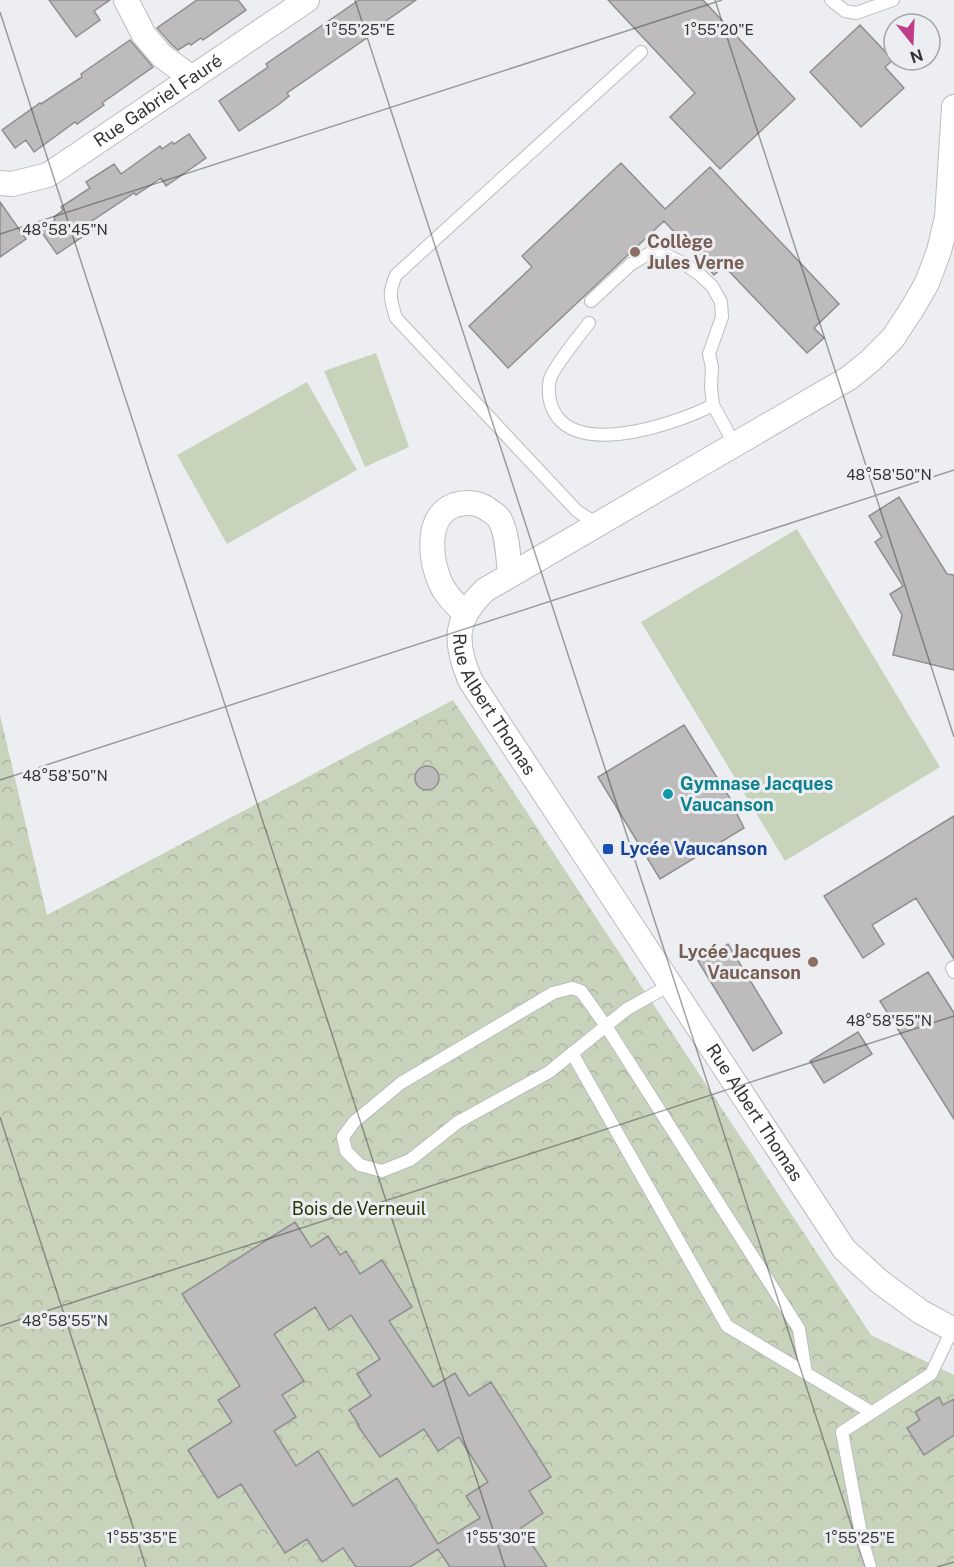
<svg xmlns="http://www.w3.org/2000/svg" width="954" height="1567" viewBox="0 0 954 1567" font-family="'Public Sans',sans-serif">
	<style>
		.forest { fill: url(#forest-crowns) }
		.green { fill: #c8d3bc }
		.building { fill: #bebbbd; stroke: #918e90; stroke-width: 1.5; fill-rule: evenodd }
		.lines { fill: none; stroke-linecap: round; stroke-linejoin: round }
		.service-casing { stroke: #bbbcbf; stroke-width: 14 }
		.minor-casing { stroke: #bbbcbf; stroke-width: 26 }
		.service { stroke: #fff; stroke-width: 12 }
		.minor { stroke: #fff; stroke-width: 24 }
		.ticks { fill: none; stroke: #353536; stroke-width: 1.5; stroke-opacity: 0.45 }
		.education-dot { fill: #8d6e63; stroke: #edeef1; stroke-width: 2 }
		.culture-dot { fill: #0f9aa8; stroke: #edeef1; stroke-width: 2 }
		.transit-dot { fill: #1a4fb4; stroke: #edeef1; stroke-width: 2 }
		.labels { text-anchor: middle; stroke-width: 6; stroke-linejoin: round; paint-order: stroke }
		.street-label { font-size: 18px; fill: #353536; stroke: #edeef1 }
		.education-label { font-size: 18px; font-weight: bold; fill: #785e54; stroke: #edeef1; text-anchor: start }
		.culture-label { font-size: 18px; font-weight: bold; fill: #0d838f; stroke: #edeef1; text-anchor: start }
		.transit-label { font-size: 18px; font-weight: bold; fill: #164399; stroke: #edeef1; text-anchor: start }
		.park-label { font-size: 18px; fill: #253609; stroke: #edeef1 }
		.ticks-label { font-size: 15px; text-anchor: middle; fill: #353536; stroke: #edeef1; stroke-width: 6; stroke-linejoin: round; paint-order: stroke }
	</style>
	<defs>
		<pattern id="forest-crowns" width="20" height="18" patternUnits="userSpaceOnUse" patternTransform="scale(1.5)"><rect width="20" height="18" fill="#c8d3bc"/><path d="M2 6a3 3 0 1 1 6 0M12 15a3 3 0 1 1 6 0" fill="none" stroke="#acb6a2"/></pattern>
	</defs>
	<rect width="100%" height="100%" fill="#edeef1"/>
	<path class="forest" d="M 453,700 L 871,1335 L 954,1375 L 954,1567 L 0,1567 L 0,715 L 47,915 Z"/>
	<path class="green" d="M 376,353 L 409,447 L 365,467 L 324,371 Z
		M 307,382 L 357,470 L 227,544 L 177,455 Z
		M 797,529 L 940,767 L 785,861 L 641,622 Z"/>
	<path class="building" d="M 49,0 L 110,0 L 94,11 L 100,20 L 76,37 Z
		M 197,0 L 238,0 L 246,10 L 203,40 L 201,38 L 191,45 L 189,43 L 178,50 L 172,45 L 157,28 Z
		M 359,0 L 416,0 L 376,28 L 377,31 L 287,93 L 289,96 L 278,105 L 239,131 L 219,101 L 268,67 L 266,64 Z
		M 608,0 L 703,0 L 795,99 L 720,169 L 670,117 L 695,93 Z
		M 860,25 L 893,60 L 885,67 L 904,88 L 861,127 L 810,72 Z
		M 130,40 L 153,67 L 102,103 L 104,105 L 77,124 L 75,122 L 34,152 L 26,140 L 15,148 L 2,130 L 40,103 L 41,104 L 82,77 L 81,74 Z
		M 189,134 L 206,158 L 166,186 L 161,178 L 136,195 L 134,193 L 92,221 L 97,227 L 57,254 L 40,230 L 55,220 L 54,217 L 63,210 L 61,207 L 90,188 L 86,182 L 114,164 L 121,174 L 160,146 L 162,149 L 172,142 L 174,144 Z
		M 621,163 L 665,209 L 710,167 L 839,304 L 814,328 L 824,338 L 807,353 L 724,266 L 714,275 L 664,221 L 508,368 L 469,326 L 532,267 L 522,256 Z
		M 0,202 L 26,239 L 0,257 Z
		M 899,497 L 947,574 L 954,575 L 954,670 L 893,655 L 902,615 L 890,594 L 903,586 L 875,542 L 882,537 L 869,516 Z
		M 684,725 L 738,811 L 736,812 L 744,828 L 660,879 L 598,777 Z
		M415 778a12 12 0 1 1 24 0a12 12 0 1 1-24 0Z
		M 954,816 L 954,959 L 916,898 L 872,925 L 884,944 L 863,958 L 824,896 Z
		M 728,944 L 782,1033 L 753,1051 L 698,961 Z
		M 928,972 L 954,1013 L 954,1119 L 880,1001 Z
		M 858,1032 L 872,1054 L 824,1083 L 810,1061 Z
		M 295,1222 L 311,1247 L 328,1236 L 340,1255 L 346,1251 L 360,1274 L 382,1260 L 412,1307 L 389,1321 L 433,1387 L 455,1373 L 469,1396 L 491,1382 L 551,1477 L 529,1491 L 543,1513 L 521,1528 L 547,1567 L 450,1567 L 438,1549 L 410,1567 L 356,1567 L 343,1548 L 322,1562 L 307,1539 L 285,1553 L 241,1484 L 218,1498 L 188,1450 L 232,1422 L 218,1400 L 240,1386 L 182,1294 ZM 315,1307 L 329,1330 L 351,1315 L 380,1359 L 357,1374 L 371,1396 L 349,1410 L 359,1425 L 358,1426 L 380,1457 L 424,1429 L 438,1451 L 459,1437 L 488,1482 L 466,1496 L 480,1518 L 438,1544 L 397,1478 L 353,1506 L 318,1451 L 296,1466 L 274,1431 L 296,1417 L 282,1395 L 304,1381 L 274,1334 Z
		M 939,1397 L 943,1405 L 954,1399 L 954,1435 L 924,1455 L 907,1428 L 920,1420 L 915,1412 Z"/>
	<g class="lines">
		<defs>
			<path id="service" d="M 831,0 L 845,11 L 856,13 L 893,0
				M 591,301 L 631,264 L 650,253 L 666,255 L 681,262 L 699,274 L 712,286 L 721,302 L 722,317 L 709,354 L 712,367 L 711,387 L 713,405 L 735,445
				M 589,323 C 581,333 552,370 550,379 C 547,393 550,407 558,418 C 588,454 678,423 713,405
				M 597,524 L 577,511 L 396,318 C 390,298 388,294 396,275 L 641,52
				M 954,967 L 952,968 L 954,972
				M 670,985 L 627,1009 L 549,1072 L 458,1122 L 410,1160 L 382,1171 L 360,1165 L 346,1151 L 343,1137 L 354,1122 L 401,1083 L 553,993 L 572,988 L 581,991 L 606,1026 L 799,1329 L 806,1373
				M 572,1053 L 727,1326 L 871,1412
				M 870,1567 L 862,1539 L 842,1432 L 931,1374 L 952,1330"/>
			<g id="minor">
				<path d="M 126,0 L 144,35 L 162,56 L 192,78"/>
				<path id="s1" d="M 954,107 L 947,217 L 939,251 L 927,283 L 912,309 L 893,338 L 870,361 L 849,378 L 485,590 C 454,620 454,641 470,680 L 844,1249 L 880,1282 L 921,1312 L 954,1330"/>
				<path id="s2" d="M 0,183 L 12,184 L 48,175 L 307,0"/>
				<path d="M 465,614 C 456,604 445,595 440,582 C 430,558 425,515 455,505 C 465,502 477,502 486,508 C 491,512 498,515 500,520 C 508,536 508,557 510,574"/>
			</g>
		</defs>
		<use href="#service" class="service-casing"/>
		<use href="#minor" class="minor-casing"/>
		<use href="#service" class="service"/>
		<use href="#minor" class="minor"/>
	</g>
	<path class="ticks" d="M 355,0 L 865,1567M 715,0 L 954,737M 0,12 L 505,1567M 0,234 L 722,0M 0,780 L 954,470M 0,1117 L 146,1567M 0,1326 L 954,1016M 937,1567 L 954,1562"/>
	<g class="education-dot">
		<circle cx="635" cy="252" r="6"/>
		<circle cx="813" cy="962" r="6"/>
	</g>
	<circle class="culture-dot" cx="668" cy="794" r="6"/>
	<rect class="transit-dot" x="602" y="843" width="12" height="12" rx="3"/>
	<g class="labels">
		<g class="street-label">
			<text dy="6" stroke="none"><textPath href="#s2" startOffset="182">Rue Gabriel Fauré</textPath></text>
			<text dy="6" stroke="none"><textPath href="#s1" startOffset="856">Rue Albert Thomas</textPath></text>
			<text dy="6" stroke="none"><textPath href="#s1" startOffset="1342">Rue Albert Thomas</textPath></text>
		</g>
		<g class="education-label">
			<text x="647" y="248">Collège<tspan x="647" dy="21">Jules Verne</tspan></text>
			<text x="801" y="958" text-anchor="end">Lycée Jacques<tspan x="801" dy="21">Vaucanson</tspan></text>
		</g>
		<g class="culture-label">
			<text x="680" y="790">Gymnase Jacques<tspan x="680" dy="21">Vaucanson</tspan></text>
		</g>
		<g class="transit-label">
			<text x="620" y="855">Lycée Vaucanson</text>
		</g>
		<g class="park-label">
			<text x="359" y="1215">Bois de Verneuil</text>
		</g>
	</g>
	<g class="ticks-label">
		<text x="360" y="35">1°55'25"E</text>
		<text x="719" y="35">1°55'20"E</text>
		<text x="65" y="235">48°58'45"N</text>
		<text x="889" y="480">48°58'50"N</text>
		<text x="65" y="781">48°58'50"N</text>
		<text x="889" y="1026">48°58'55"N</text>
		<text x="65" y="1326">48°58'55"N</text>
		<text x="142" y="1543">1°55'35"E</text>
		<text x="501" y="1543">1°55'30"E</text>
		<text x="860" y="1543">1°55'25"E</text>
	</g>
	<g transform="translate(912 42) rotate(162)"><circle r="28" fill="#edeef1" stroke="#a3a4a6" stroke-width="1.5"/>
	<path d="M0-4.5L10 22L0 15L-10 22Z" fill="#bf3e87"/>
	<text y="-9" font-size="16" font-weight="bold" text-anchor="middle" fill="#353536">N</text>
	</g>
</svg>
